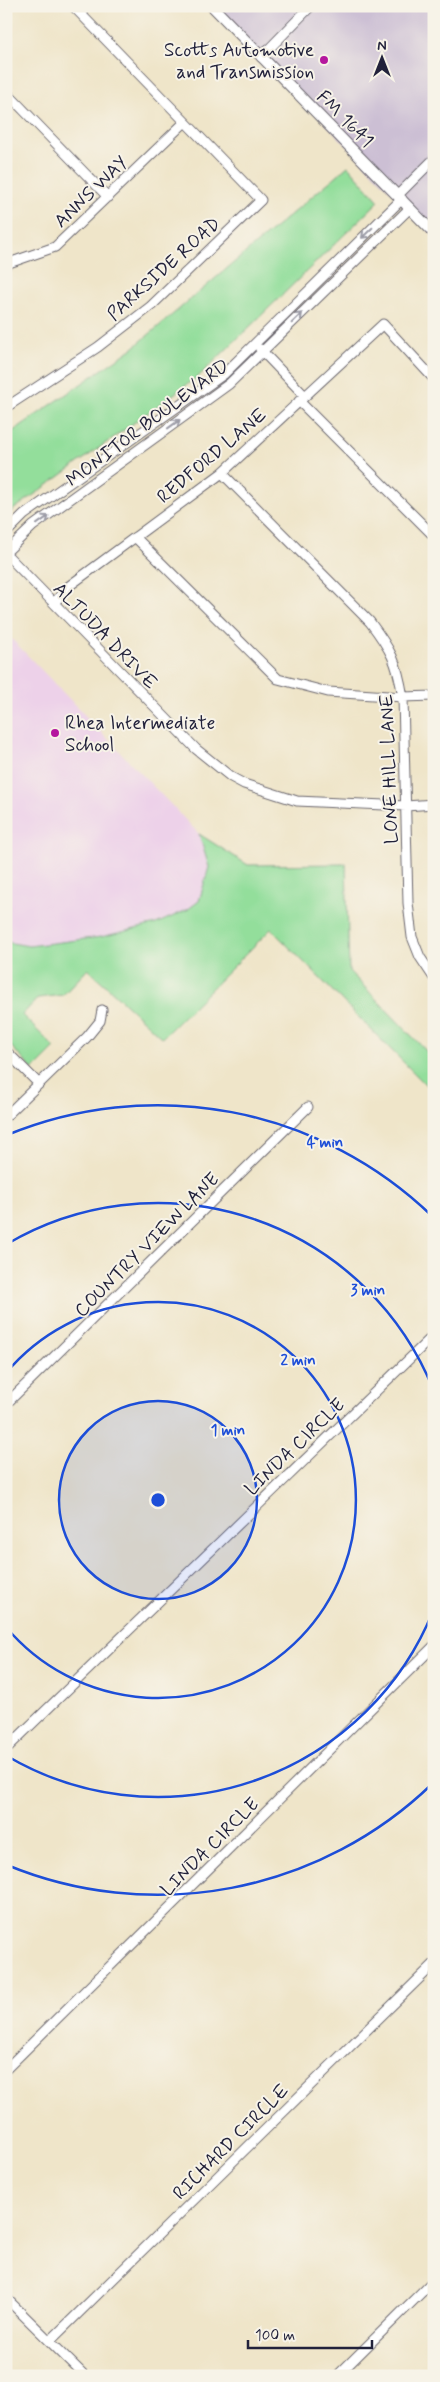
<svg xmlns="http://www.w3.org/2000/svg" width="440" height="2382" viewBox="0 0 440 2382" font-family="Mynerve,sans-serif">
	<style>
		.built { fill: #edd1e9 }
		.industrial { fill: #ccbfd4 }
		.green { fill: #93de9b; stroke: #5a806b }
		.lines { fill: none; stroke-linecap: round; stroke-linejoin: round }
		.minor-casing { stroke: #6a666d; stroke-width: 11 }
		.major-casing { stroke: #6a666d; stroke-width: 12 }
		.minor { stroke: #fff; stroke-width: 9 }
		.major { stroke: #fff; stroke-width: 10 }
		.oneway { stroke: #9c9ca7 }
		.ring { fill: none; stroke: #1d4ed8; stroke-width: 2.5 }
		.poi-dot { fill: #b5179e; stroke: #f7f3e8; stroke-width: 2 }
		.labels { text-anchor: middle; stroke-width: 4; stroke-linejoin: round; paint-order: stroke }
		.poi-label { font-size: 19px; fill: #22223b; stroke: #f7f3e8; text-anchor: end }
		.street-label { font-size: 19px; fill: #22223b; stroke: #f7f3e8 }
		.centre { fill: #1d4ed8; stroke: #f7f3e8; stroke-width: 2.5 }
		.ring-label { font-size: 15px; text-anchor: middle; font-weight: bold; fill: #1d4ed8; stroke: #f7f3e8; stroke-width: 4; stroke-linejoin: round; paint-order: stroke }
	</style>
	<rect width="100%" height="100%" fill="#f7f3e8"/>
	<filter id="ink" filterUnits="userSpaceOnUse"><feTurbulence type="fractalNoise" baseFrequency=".02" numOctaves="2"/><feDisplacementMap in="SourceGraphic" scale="10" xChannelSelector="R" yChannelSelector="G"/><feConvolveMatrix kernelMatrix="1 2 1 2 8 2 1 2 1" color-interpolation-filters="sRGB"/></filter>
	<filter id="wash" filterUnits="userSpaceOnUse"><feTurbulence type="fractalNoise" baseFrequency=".0096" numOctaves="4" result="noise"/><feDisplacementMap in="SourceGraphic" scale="20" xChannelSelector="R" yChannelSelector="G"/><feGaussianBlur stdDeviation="1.12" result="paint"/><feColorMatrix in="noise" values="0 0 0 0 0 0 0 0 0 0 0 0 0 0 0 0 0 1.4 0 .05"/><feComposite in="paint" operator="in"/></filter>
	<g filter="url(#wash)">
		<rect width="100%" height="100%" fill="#efe5c9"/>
		<path class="built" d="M 6,633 L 199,834 L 209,867 L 199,901 L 187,910 L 156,924 L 101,937 L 29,946 L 6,942 Z"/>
		<path class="industrial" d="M 212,6 L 434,6 L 434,236 Z"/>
		<path class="green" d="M 348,166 L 379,201 L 199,376 L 6,515 L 6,436 L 133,348 Z
			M 199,834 L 248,865 L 346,864 L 349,971 L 434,1059 L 434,1093 L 271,929 L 162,1038 L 88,969 L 63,995 L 38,998 L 22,1015 L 55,1048 L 33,1070 L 6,1041 L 6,942 L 29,946 L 101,937 L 156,924 L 187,910 L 199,901 L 209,867 Z"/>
	</g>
	<g filter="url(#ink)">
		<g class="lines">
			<defs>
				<path id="minor" d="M 261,57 L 311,6
					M 6,92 L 108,197
					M 398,195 L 434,159
					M 6,264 L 55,247 L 185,122
					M 260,349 L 305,396
					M 299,401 L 434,536
					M 6,404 L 8,406 L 98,347 L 151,306 L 261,200 L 73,6
					M 222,473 L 370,622 C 391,650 397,661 403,697 L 408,903 L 412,937 L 420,957 L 434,978
					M 6,533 L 24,515 L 224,374 L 402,199
					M 135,537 L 278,679 L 328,692 L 403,697 L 434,696
					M 6,552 L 33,526 L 229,384 L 410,208
					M 6,554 L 196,749 L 231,777 L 244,784 L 297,801 L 406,806 L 434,804
					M 54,603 L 69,586 L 222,473 L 383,324 L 434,379
					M 6,1051 L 39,1084
					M 6,1116 L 87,1037 L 100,1021 L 102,1010
					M 6,1404 L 308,1107
					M 6,1749 L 434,1335
					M 6,2069 L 434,1646
					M 6,2298 L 85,2376
					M 50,2341 L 434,1964
					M 337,2376 L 434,2280"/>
				<path id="major" d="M 212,6 L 434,233"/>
			</defs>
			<use href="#minor" class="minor-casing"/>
			<use href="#major" class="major-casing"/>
			<use href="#minor" class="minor"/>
			<use href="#major" class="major"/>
		</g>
		<defs><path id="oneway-shaft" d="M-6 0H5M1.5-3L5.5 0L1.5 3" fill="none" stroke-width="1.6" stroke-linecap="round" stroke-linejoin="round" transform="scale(1.25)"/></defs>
		<g class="oneway">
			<use href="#oneway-shaft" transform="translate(367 233) rotate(136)"/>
			<use href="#oneway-shaft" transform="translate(297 318) rotate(-44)"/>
			<use href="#oneway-shaft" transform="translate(174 424) rotate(-36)"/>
			<use href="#oneway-shaft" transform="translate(43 520) rotate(-36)"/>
		</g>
	</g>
	<circle cx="158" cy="1500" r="99" fill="#1d4ed8" fill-opacity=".12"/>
	<g class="ring">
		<circle cx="158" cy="1500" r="99"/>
		<path d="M6 1373A198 198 0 1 1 6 1627"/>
		<path d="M433 1611A297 297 0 0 1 7 1756M7 1244A297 297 0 0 1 433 1389"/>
		<path d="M432 1784A395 395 0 0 1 7 1865M7 1135A395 395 0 0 1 432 1216"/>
	</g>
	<g class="poi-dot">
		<circle cx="324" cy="60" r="5"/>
		<circle cx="55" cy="733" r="5"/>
	</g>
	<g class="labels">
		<g class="poi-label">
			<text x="314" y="56">Scotts Automotive<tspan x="314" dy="22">and Transmission</tspan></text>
			<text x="65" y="729" text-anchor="start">Rhea Intermediate<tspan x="65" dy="22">School</tspan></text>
		</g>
		<g class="street-label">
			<text transform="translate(346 118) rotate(45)" y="7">FM 1641</text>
			<text transform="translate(90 191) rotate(-44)" y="7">ANNS WAY</text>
			<text transform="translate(163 268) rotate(-42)" y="7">PARKSIDE ROAD</text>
			<text transform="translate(147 422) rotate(-37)" y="7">MONITOR BOULEVARD</text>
			<text transform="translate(211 455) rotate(-40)" y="7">REDFORD LANE</text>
			<text transform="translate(106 635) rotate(46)" y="7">ALTUDA DRIVE</text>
			<text transform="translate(388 769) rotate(-92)" y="7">LONE HILL LANE</text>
			<text transform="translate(146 1244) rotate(-45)" y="7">COUNTRY VIEW LANE</text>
			<text transform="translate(294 1446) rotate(-44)" y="7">LINDA CIRCLE</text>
			<text transform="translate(209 1846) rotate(-45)" y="7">LINDA CIRCLE</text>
			<text transform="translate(230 2141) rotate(-45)" y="7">RICHARD CIRCLE</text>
		</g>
	</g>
	<circle cx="158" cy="1500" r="8" class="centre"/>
	<g class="ring-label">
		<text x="325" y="1147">4 min</text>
		<text x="368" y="1295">3 min</text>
		<text x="298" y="1365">2 min</text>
		<text x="228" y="1435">1 min</text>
	</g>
	<rect width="440" height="2382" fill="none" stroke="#f7f3e8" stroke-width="25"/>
	<g transform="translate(382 58)" stroke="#f7f3e8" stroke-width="4" paint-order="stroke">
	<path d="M0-4L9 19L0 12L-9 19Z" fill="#22223b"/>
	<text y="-8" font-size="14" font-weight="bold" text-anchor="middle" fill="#22223b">N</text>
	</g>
	<path d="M248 2340v8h124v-8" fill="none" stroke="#22223b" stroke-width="2.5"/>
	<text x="255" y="2340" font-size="15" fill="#22223b" stroke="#f7f3e8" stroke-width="4" paint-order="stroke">100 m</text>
</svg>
